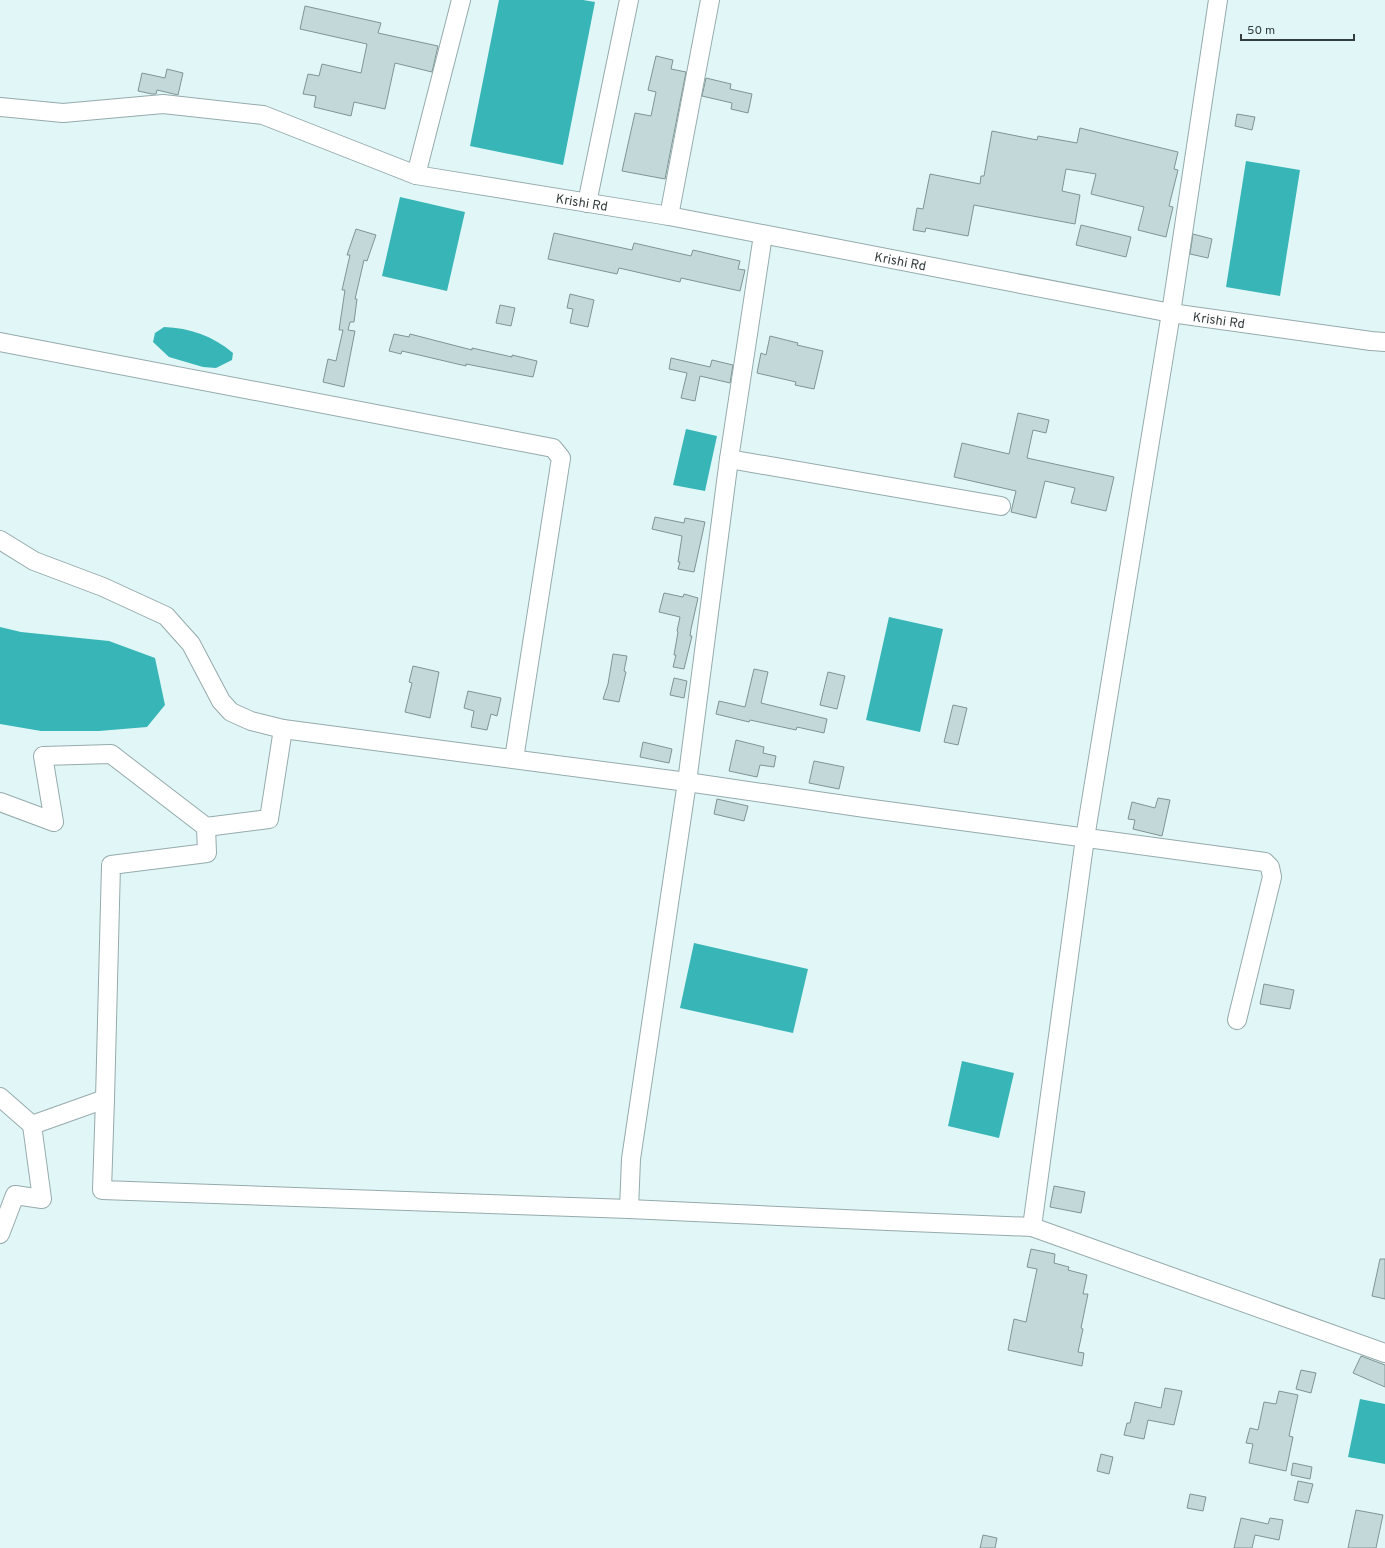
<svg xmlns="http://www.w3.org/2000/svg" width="1385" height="1548" viewBox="0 0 1385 1548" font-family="Overpass,sans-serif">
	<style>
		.water { fill: #38b5b7 }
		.building { fill: #c3d9d9; stroke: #809494 }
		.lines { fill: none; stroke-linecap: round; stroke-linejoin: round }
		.minor-casing { stroke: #96aaab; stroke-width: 20 }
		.minor { stroke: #fff; stroke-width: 18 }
		.labels { text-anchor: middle; stroke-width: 3.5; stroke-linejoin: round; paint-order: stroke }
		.street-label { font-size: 13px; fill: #343d3d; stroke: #e1f7f7 }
	</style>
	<rect width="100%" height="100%" fill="#e1f7f7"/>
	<path class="water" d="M 499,0 L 583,0 L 595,2 L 563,165 L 470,146 Z
		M 1246,161 L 1300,170 L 1280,296 L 1226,287 Z
		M 400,197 L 465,212 L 447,291 L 382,276 Z
		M 164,327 C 190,328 213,336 233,353 L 232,360 L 216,368 L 203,367 L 169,357 L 153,342 L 155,333 Z
		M 686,429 L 717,436 L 705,491 L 673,485 Z
		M 889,617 L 943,629 L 920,732 L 866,720 Z
		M 0,627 L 21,632 L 109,641 L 155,658 L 165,705 L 147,727 L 99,731 L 41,731 L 0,724 Z
		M 694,943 L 808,969 L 793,1033 L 680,1008 Z
		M 962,1061 L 1014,1073 L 999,1138 L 948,1126 Z
		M 1360,1399 L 1385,1404 L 1385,1464 L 1348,1457 Z"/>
	<path class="building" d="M 305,6 L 381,23 L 378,33 L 438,46 L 432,72 L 395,63 L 385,109 L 354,102 L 351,116 L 314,107 L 316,96 L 303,94 L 308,74 L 319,76 L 322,64 L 361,73 L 367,44 L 300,29 Z
		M 656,56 L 673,60 L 671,69 L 686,72 L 665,179 L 622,171 L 635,113 L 651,116 L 656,92 L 648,90 Z
		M 167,69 L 183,73 L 178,95 L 157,90 L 156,94 L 152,94 L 138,91 L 142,73 L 165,78 Z
		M 706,78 L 731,84 L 730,89 L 752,94 L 748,113 L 731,109 L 732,103 L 702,96 Z
		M 1237,114 L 1255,117 L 1252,130 L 1235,126 Z
		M 1080,128 L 1178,152 L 1174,169 L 1178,170 L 1169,206 L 1173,207 L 1166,237 L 1138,230 L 1144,207 L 1091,194 L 1096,174 L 1066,169 L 1062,191 L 1080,195 L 1075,224 L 974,205 L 968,236 L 926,228 L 925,232 L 913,230 L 917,208 L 923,209 L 930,174 L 980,184 L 981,176 L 984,176 L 992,131 L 1037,140 L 1038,136 L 1077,143 Z
		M 1081,225 L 1131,237 L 1126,257 L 1076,245 Z
		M 356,229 L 376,235 L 367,261 L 364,260 L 355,299 L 357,299 L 354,322 L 350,322 L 348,330 L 355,331 L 344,387 L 323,382 L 328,359 L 336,361 L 343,330 L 339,330 L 345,290 L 342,290 L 350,255 L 347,255 Z
		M 554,233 L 632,250 L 634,243 L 691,256 L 693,250 L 740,261 L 738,269 L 745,270 L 740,291 L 681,278 L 680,282 L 619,268 L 617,274 L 548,259 Z
		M 1193,234 L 1212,239 L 1208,258 L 1190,254 Z
		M 570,294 L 594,300 L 588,327 L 570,323 L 573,309 L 567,308 Z
		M 500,305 L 515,308 L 511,326 L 496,323 Z
		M 394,334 L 409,337 L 410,334 L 472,350 L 472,348 L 512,357 L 512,355 L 537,361 L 533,377 L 466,364 L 466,366 L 402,351 L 401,354 L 389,351 Z
		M 770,336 L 798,343 L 797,345 L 823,351 L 814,389 L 795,385 L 796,382 L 757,373 L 761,353 L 766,355 Z
		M 671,358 L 710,367 L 712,360 L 733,365 L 730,383 L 700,376 L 695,401 L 681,398 L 687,373 L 669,369 Z
		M 1018,413 L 1049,420 L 1046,433 L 1033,430 L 1027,458 L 1114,477 L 1106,511 L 1071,503 L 1075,488 L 1045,481 L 1036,518 L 1011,512 L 1016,491 L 954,477 L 962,443 L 1009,454 Z
		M 655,517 L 684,523 L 685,518 L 705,522 L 694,572 L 678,569 L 680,562 L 678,562 L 682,536 L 652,529 Z
		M 664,593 L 683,597 L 684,594 L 698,598 L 691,629 L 690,636 L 692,636 L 684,669 L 673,667 L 676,655 L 674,655 L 678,632 L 677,631 L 680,617 L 659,612 Z
		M 613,654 L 627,656 L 624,671 L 626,672 L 619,702 L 603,699 L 608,684 Z
		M 413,666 L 439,672 L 430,718 L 405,712 L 412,683 L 409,682 Z
		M 754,669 L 768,672 L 761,703 L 827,719 L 824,733 L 797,727 L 796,730 L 750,720 L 749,722 L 716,714 L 719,701 L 745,707 Z
		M 828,672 L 845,676 L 837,709 L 820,705 Z
		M 674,678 L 687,681 L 684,698 L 670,695 Z
		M 468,691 L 501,698 L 497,716 L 491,714 L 487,730 L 471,727 L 474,711 L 464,708 Z
		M 953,705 L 967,708 L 958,745 L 944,742 Z
		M 736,740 L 764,747 L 763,753 L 776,756 L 774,767 L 760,765 L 757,777 L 729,771 Z
		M 643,742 L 672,749 L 669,763 L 640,757 Z
		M 814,761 L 844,767 L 839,789 L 809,783 Z
		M 1158,798 L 1170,800 L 1162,836 L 1133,829 L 1135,820 L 1128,819 L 1132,802 L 1155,808 Z
		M 717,799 L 748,806 L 744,821 L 714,814 Z
		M 1264,984 L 1294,990 L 1290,1009 L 1260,1004 Z
		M 1054,1186 L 1085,1192 L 1081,1213 L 1050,1207 Z
		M 1031,1249 L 1055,1254 L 1054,1263 L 1069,1267 L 1068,1270 L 1087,1275 L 1083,1294 L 1088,1294 L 1081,1328 L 1083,1329 L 1078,1352 L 1084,1353 L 1082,1366 L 1008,1350 L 1014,1319 L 1026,1322 L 1037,1269 L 1027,1267 Z
		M 1380,1259 L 1385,1259 L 1385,1299 L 1372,1296 Z
		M 1361,1356 L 1385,1365 L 1385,1387 L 1353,1373 Z
		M 1301,1370 L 1316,1373 L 1311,1393 L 1296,1389 Z
		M 1165,1388 L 1182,1391 L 1174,1425 L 1148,1420 L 1144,1439 L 1124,1435 L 1127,1423 L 1130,1423 L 1135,1402 L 1161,1408 Z
		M 1279,1391 L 1298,1395 L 1289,1436 L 1293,1437 L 1286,1471 L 1249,1463 L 1253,1444 L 1246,1443 L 1250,1428 L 1258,1430 L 1264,1402 L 1276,1404 Z
		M 1101,1454 L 1113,1457 L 1109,1474 L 1097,1471 Z
		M 1293,1463 L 1312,1467 L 1310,1479 L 1291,1475 Z
		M 1298,1481 L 1313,1484 L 1308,1503 L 1294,1500 Z
		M 1190,1494 L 1206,1497 L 1203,1511 L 1187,1508 Z
		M 1356,1510 L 1383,1515 L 1376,1548 L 1348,1548 Z
		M 1241,1518 L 1268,1524 L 1270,1518 L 1283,1520 L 1279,1540 L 1255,1535 L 1252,1548 L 1234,1548 Z
		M 983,1535 L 997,1538 L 995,1548 L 980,1548 Z"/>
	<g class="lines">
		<defs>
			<g id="minor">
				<path d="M 0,107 L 63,113 L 163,104 L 263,115 L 416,175 L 461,0"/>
				<path id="s1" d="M 416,175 L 669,216 L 1171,313 L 1371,341 L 1385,342"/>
				<path d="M 587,203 L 629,0"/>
				<path d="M 669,216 L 710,0"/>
				<path d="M 0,342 L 553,448 L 561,458 L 514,759"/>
				<path d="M 729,459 L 1001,506"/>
				<path d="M 0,540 L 34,561 L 103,587 L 166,616 L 191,644 L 221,701 L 231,712 L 251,721 L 283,729 L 687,782 L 865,808 L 1265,862 L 1270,867 L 1272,877 L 1237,1020"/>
				<path d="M 0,802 L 54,822 L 43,756 L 111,754 L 206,827 L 269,819 L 283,729"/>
				<path d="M 0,1097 L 32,1125 L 105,1099 L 111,865 L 207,853 L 206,827"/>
				<path d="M 105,1099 L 102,1190 L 629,1209 L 888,1221 L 1032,1227 L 1385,1353"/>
				<path d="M 629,1209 L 631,1159 L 687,782 L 729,459 L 763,235"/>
				<path d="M 1032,1227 L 1085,838 L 1171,313 L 1218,0"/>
				<path d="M 0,1234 L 15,1195 L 42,1199 L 32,1125"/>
			</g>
		</defs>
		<use href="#minor" class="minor-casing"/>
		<use href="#minor" class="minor"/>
	</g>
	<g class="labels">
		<g class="street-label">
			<text dy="5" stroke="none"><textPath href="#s1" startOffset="168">Krishi Rd</textPath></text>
			<text dy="5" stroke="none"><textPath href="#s1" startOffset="492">Krishi Rd</textPath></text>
			<text dy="5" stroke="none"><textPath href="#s1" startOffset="816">Krishi Rd</textPath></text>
		</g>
	</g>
	<path d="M1241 34v6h113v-6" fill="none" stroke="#343d3d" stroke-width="2"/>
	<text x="1247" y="34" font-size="12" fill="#343d3d" stroke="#e1f7f7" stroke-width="3" paint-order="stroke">50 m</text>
</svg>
